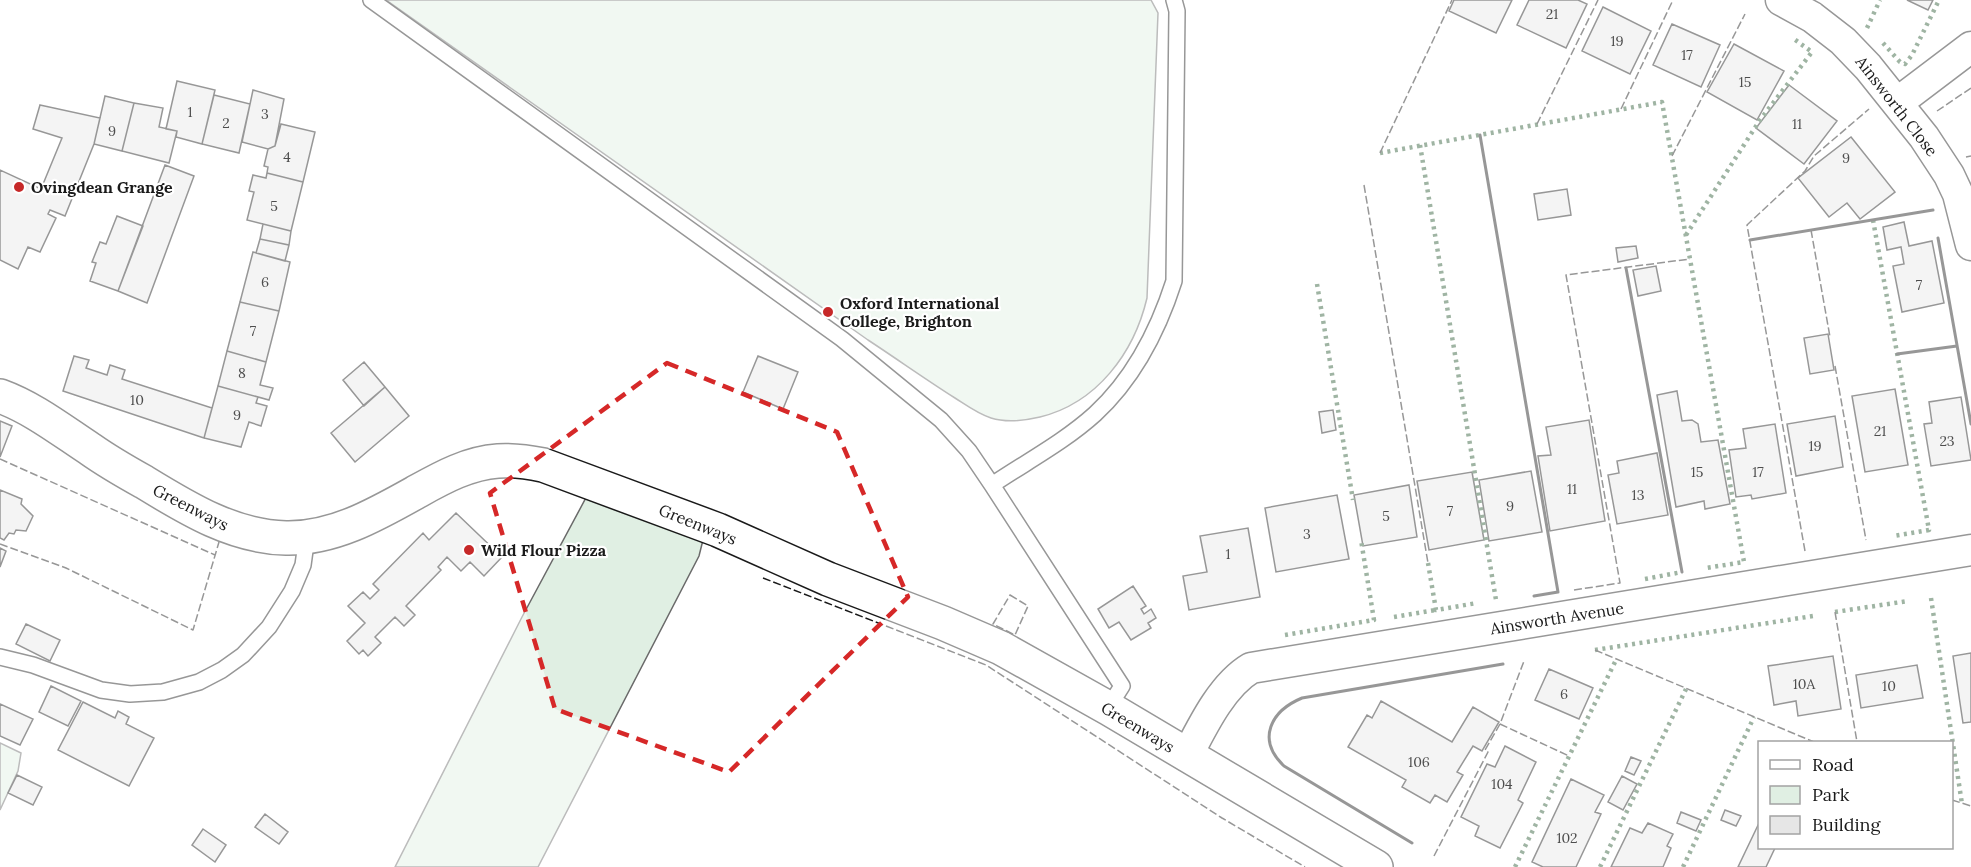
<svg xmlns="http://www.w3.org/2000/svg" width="1971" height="867" viewBox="0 0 1971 867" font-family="Lora,serif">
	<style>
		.green { fill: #e0efe3; stroke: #6a6a6a; stroke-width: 1.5 }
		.building { fill: #e6e6e6; stroke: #1a1a1a; stroke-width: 1.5 }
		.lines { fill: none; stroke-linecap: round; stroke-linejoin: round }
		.service-casing { stroke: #1a1a1a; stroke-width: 18 }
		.minor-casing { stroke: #1a1a1a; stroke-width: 33 }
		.tertiary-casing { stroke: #1a1a1a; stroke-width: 36 }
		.service { stroke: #fff; stroke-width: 15 }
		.minor { stroke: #fff; stroke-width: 30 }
		.tertiary { stroke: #fff; stroke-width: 33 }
		.hedge { stroke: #2b5a34; stroke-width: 4.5; stroke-dasharray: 3 4.5; stroke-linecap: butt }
		.fence { stroke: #1a1a1a; stroke-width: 1.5; stroke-dasharray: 8 3; stroke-linecap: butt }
		.wall { stroke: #1a1a1a; stroke-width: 3 }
		.marked { fill: none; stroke: #d62828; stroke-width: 4.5; stroke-dasharray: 12 8; stroke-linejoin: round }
		.poi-dot { fill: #c62828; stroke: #fff; stroke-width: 2 }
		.labels { text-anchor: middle; stroke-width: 4.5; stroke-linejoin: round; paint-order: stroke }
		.number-label { font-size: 14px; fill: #4d4d4d }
		.street-label { font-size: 16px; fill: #1a1a1a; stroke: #fff }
		.poi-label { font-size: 16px; font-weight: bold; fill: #1a1a1a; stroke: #fff; text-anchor: start }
	</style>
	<rect width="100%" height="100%" fill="#fff"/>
	<path class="green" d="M 386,0 L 1151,0 L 1158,13 L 1147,298 C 1134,353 1097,403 1040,417 C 1023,421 1007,423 991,418 C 978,414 966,405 955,398 C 925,379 897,359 868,340 Z
		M 588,494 L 703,540 L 699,556 L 538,867 L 395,867 L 522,617 Z
		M 0,743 L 21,753 L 18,771 L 0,810 Z"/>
	<path class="building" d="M 1454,0 L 1512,0 L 1496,33 L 1449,11 Z
		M 1529,0 L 1578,0 L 1587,4 L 1566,48 L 1517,25 Z
		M 1907,0 L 1933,0 L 1928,10 Z
		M 1603,7 L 1651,31 L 1630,74 L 1582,51 Z
		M 1672,24 L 1720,45 L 1701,87 L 1653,65 Z
		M 1734,44 L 1784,71 L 1757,120 L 1707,92 Z
		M 177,81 L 215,90 L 202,144 L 176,137 L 177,131 L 166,129 Z
		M 1789,85 L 1837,121 L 1804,164 L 1756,128 Z
		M 253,90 L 284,99 L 275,146 L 268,149 L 242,142 Z
		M 214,95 L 250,104 L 239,153 L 202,144 Z
		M 105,96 L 134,103 L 122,151 L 94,144 Z
		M 134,103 L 163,108 L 159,127 L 177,131 L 169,163 L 122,151 Z
		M 40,105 L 100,118 L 94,144 L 65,216 L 50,210 L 48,214 L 56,218 L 40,252 L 28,247 L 18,269 L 0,260 L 0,170 L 41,189 L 62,138 L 33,129 Z
		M 281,124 L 315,132 L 303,182 L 267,173 L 268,167 L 264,166 L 268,149 L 275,146 Z
		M 1851,137 L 1895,192 L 1860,219 L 1847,203 L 1829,217 L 1798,178 Z
		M 165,165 L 194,176 L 147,303 L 118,291 Z
		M 267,173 L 303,182 L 291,231 L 247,220 L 254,192 L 249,191 L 253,175 L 266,178 Z
		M 1567,189 L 1571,215 L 1538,220 L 1534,194 Z
		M 117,216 L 143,226 L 118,291 L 90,281 L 96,263 L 92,262 L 100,242 L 106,244 Z
		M 1904,222 L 1909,246 L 1932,241 L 1944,303 L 1902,312 L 1893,266 L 1904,264 L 1901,247 L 1887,250 L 1883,227 Z
		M 263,224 L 291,231 L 289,245 L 260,239 Z
		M 260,239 L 289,245 L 285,261 L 256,253 Z
		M 1636,246 L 1638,258 L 1618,262 L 1616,248 Z
		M 253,252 L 290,262 L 279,311 L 240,302 Z
		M 1656,266 L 1661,291 L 1638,296 L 1633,270 Z
		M 240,302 L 279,311 L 266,362 L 227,351 Z
		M 1828,334 L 1834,370 L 1810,374 L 1804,338 Z
		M 227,351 L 266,362 L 260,385 L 273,388 L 269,400 L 218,386 Z
		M 74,356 L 89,360 L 86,368 L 107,375 L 110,365 L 125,370 L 122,379 L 212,408 L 204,438 L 63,391 Z
		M 758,356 L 798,372 L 783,409 L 743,392 Z
		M 364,362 L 385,387 L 364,406 L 343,380 Z
		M 218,386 L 258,397 L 256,403 L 267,406 L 261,426 L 249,422 L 241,447 L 204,438 Z
		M 385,387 L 409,416 L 355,462 L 331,433 Z
		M 1895,389 L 1908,465 L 1865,472 L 1852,396 Z
		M 1677,391 L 1682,421 L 1692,420 L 1698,424 L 1701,442 L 1718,440 L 1730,504 L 1705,509 L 1704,501 L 1676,507 L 1657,395 Z
		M 1961,397 L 1971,460 L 1931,466 L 1924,424 L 1932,423 L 1929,402 Z
		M 1333,410 L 1336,430 L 1322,433 L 1319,412 Z
		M 1835,416 L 1843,467 L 1796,476 L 1787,424 Z
		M 1589,420 L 1605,521 L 1550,531 L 1538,456 L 1551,455 L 1546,427 Z
		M 0,421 L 12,426 L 0,457 Z
		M 1775,424 L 1786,493 L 1752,499 L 1751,495 L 1736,497 L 1729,450 L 1746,448 L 1743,429 Z
		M 1657,453 L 1668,515 L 1617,524 L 1608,475 L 1619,473 L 1617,461 Z
		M 1531,471 L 1542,532 L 1489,541 L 1479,480 Z
		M 1472,472 L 1484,540 L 1429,550 L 1417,481 Z
		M 1409,485 L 1417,537 L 1363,546 L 1354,495 Z
		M 0,490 L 22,499 L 21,504 L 33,516 L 26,531 L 16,530 L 14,534 L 9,533 L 4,540 L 0,538 Z
		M 1337,495 L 1349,559 L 1276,572 L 1265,508 Z
		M 456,513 L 502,557 L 484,576 L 470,562 L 461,571 L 447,557 L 438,567 L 441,570 L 406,606 L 415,615 L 404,626 L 395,617 L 375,637 L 381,643 L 368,656 L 363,650 L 359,654 L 347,641 L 365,623 L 348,606 L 363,592 L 370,599 L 379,590 L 373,584 L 423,533 L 429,540 Z
		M 1248,528 L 1260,597 L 1189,610 L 1183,576 L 1207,572 L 1200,536 Z
		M 0,548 L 6,551 L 0,567 Z
		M 1133,586 L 1146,606 L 1141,609 L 1144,614 L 1151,609 L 1156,618 L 1148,623 L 1151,628 L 1131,640 L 1119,622 L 1109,628 L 1098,609 Z
		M 26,624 L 60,640 L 50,661 L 16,644 Z
		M 1971,653 L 1971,722 L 1963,723 L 1953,656 Z
		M 1833,656 L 1841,709 L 1798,716 L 1796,701 L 1774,705 L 1768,666 Z
		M 1917,665 L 1923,698 L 1861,708 L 1856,675 Z
		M 1549,669 L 1593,688 L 1579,719 L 1535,700 Z
		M 51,686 L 81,701 L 68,726 L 39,712 Z
		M 1381,701 L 1452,742 L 1473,707 L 1499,722 L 1482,751 L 1473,746 L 1457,772 L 1463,775 L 1447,802 L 1435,795 L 1430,803 L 1402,787 L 1406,780 L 1348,747 L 1367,715 L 1372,718 Z
		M 83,702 L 115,718 L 118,711 L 129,717 L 126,724 L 154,738 L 129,786 L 58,750 Z
		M 0,704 L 33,719 L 20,745 L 0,736 Z
		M 1505,746 L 1536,762 L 1518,800 L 1523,803 L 1500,848 L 1475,836 L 1479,826 L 1461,817 L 1487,764 L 1495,767 Z
		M 1631,757 L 1641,761 L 1634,775 L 1625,771 Z
		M 17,775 L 42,787 L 33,805 L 8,793 Z
		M 1622,776 L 1637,784 L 1623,810 L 1608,802 Z
		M 1571,779 L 1604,795 L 1595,812 L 1601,814 L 1576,867 L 1543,867 L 1532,862 Z
		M 1725,810 L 1741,816 L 1736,826 L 1721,820 Z
		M 1681,812 L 1701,820 L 1696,831 L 1677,823 Z
		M 265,814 L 288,832 L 279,844 L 255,827 Z
		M 1760,821 L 1760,848 L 1775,848 L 1766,867 L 1738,867 Z
		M 1648,823 L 1673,834 L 1667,846 L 1671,848 L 1663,867 L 1611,867 L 1630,828 L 1642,833 Z
		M 203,829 L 226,845 L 215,862 L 192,845 Z"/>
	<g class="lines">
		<defs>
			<path id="service" d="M 371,0 L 842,339 L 941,420 L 969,451 L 992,485 L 1122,686 L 1108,708
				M 992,485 C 1026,462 1064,442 1095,414 C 1134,378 1158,331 1174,281 L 1177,11 L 1174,0
				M 0,657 L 33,665 L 101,690 L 130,694 L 163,692 L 199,682 L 222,670 L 243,655 L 269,627 L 292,591 L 303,565 L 307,536"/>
			<path id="minor" d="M 1781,0 L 1812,17 L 1843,41 L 1868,67 L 1924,137 L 1949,175 L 1958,194 L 1971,245
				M 1897,103 L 1971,47
				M 1187,756 C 1202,727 1222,685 1251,668 L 1971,550"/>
			<path id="tertiary" d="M 0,396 C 33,408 61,430 90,449 C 107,461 126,472 144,482 C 188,509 234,537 286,538 C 334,539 377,514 418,491 C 443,477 469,463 498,461 C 513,460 528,462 543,465 L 718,530 L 828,579 L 943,623 L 1001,648 L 1108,708 L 1376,867"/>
		</defs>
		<use href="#service" class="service-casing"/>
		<use href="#minor" class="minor-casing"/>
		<use href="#tertiary" class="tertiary-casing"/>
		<use href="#service" class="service"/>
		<use href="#minor" class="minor"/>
		<use href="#tertiary" class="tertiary"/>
		<path class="hedge" d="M 1867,28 L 1880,0
			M 1883,43 L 1900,62 L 1905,64 L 1912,55 L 1939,0
			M 1420,145 L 1496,600
			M 1380,153 L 1662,102 L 1744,562 L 1706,568
			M 1873,220 L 1929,530 L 1893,536
			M 1686,235 L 1760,120 L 1812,52 L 1794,39
			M 1317,284 L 1353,500
			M 1428,563 L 1436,610 L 1477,603
			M 1645,579 L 1682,572
			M 1931,598 L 1962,804
			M 1835,612 L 1908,601
			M 1394,617 L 1436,610
			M 1285,635 L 1374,620 L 1361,540
			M 1595,650 L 1813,616
			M 1515,867 L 1616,660
			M 1600,867 L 1686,689
			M 1683,867 L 1754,717"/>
		<path class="fence" d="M 1621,109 L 1673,0
			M 1937,111 L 1971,88
			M 1537,124 L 1598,0
			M 1380,153 L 1452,0
			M 1672,156 L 1745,14
			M 1966,157 L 1971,156
			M 1364,185 L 1428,563
			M 1811,230 L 1830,337
			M 1835,366 L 1866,540
			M 0,459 L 215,555
			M 0,544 L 66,568 L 193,630 L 219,542
			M 1805,551 L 1747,225 L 1805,171 L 1814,156 L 1869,109
			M 763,578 L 986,665 L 1222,818 L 1305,867
			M 1574,590 L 1620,583 L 1566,275 L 1690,259
			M 1010,595 L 1028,606 L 1015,635 L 993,624 Z
			M 1835,612 L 1857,742
			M 1595,650 L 1814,742
			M 1500,724 L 1569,756
			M 1952,800 L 1971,806
			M 1434,856 L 1488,752 L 1485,750 L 1500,724 L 1524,661"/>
		<path class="wall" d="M 1480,135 L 1558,592 L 1534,596
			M 1938,238 L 1971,424
			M 1750,240 L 1933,210
			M 1626,268 L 1682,572
			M 1897,354 L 1957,346
			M 1412,843 L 1284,766 C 1256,739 1271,711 1302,698 L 1503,664"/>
	</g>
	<path d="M0 0H1971V867H0ZM 667,363 L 837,432 L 908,597 L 729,772 L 555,709 L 490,493 Z" fill="#fff" fill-opacity=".55" fill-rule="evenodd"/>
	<path class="marked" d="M 667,363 L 837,432 L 908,597 L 729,772 L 555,709 L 490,493 Z"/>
	<g class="poi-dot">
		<circle cx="19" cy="187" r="6"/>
		<circle cx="828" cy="312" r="6"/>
		<circle cx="469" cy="550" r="6"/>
	</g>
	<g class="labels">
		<g class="number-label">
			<text x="1552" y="19">21</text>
			<text x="1617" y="46">19</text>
			<text x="1687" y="60">17</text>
			<text x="1745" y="87">15</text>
			<text x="190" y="117">1</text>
			<text x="265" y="119">3</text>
			<text x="226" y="128">2</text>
			<text x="1797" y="129">11</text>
			<text x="112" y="136">9</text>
			<text x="287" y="162">4</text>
			<text x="1846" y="163">9</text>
			<text x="274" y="211">5</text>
			<text x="265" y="287">6</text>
			<text x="1919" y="290">7</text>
			<text x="253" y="336">7</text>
			<text x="242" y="378">8</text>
			<text x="137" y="405">10</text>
			<text x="237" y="420">9</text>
			<text x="1880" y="436">21</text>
			<text x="1947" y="446">23</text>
			<text x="1815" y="451">19</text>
			<text x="1697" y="477">15</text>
			<text x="1758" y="477">17</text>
			<text x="1572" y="494">11</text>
			<text x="1638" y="500">13</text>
			<text x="1510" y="511">9</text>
			<text x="1450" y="516">7</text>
			<text x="1386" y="521">5</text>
			<text x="1307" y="539">3</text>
			<text x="1228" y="559">1</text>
			<text x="1804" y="689">10A</text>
			<text x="1889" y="691">10</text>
			<text x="1564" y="699">6</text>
			<text x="1419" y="767">106</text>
			<text x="1502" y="789">104</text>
			<text x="1567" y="843">102</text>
		</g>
		<g class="street-label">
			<text transform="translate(1897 106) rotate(52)" y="6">Ainsworth Close</text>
			<text transform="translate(191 507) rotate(27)" y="6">Greenways</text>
			<text transform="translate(698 524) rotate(22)" y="6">Greenways</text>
			<text transform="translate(1557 618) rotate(-9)" y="6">Ainsworth Avenue</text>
			<text transform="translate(1138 727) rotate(31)" y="6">Greenways</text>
		</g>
		<g class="poi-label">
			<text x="31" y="193">Ovingdean Grange</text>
			<text x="840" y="309">Oxford International<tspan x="840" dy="18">College, Brighton</tspan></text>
			<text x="481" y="556">Wild Flour Pizza</text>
		</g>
	</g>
	<rect x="1758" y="741" width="195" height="108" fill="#ffffff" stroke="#a3a3a3" stroke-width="1.5"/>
	<rect x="1770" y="760" width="30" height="9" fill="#ffffff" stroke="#a3a3a3" stroke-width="1.5"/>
	<text x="1812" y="771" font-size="18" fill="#1a1a1a">Road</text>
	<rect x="1770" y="786" width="30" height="18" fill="#e0efe3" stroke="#a3a3a3" stroke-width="1.5"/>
	<text x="1812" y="801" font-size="18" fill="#1a1a1a">Park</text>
	<rect x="1770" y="816" width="30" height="18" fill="#e6e6e6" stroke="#a3a3a3" stroke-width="1.5"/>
	<text x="1812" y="831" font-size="18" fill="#1a1a1a">Building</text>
</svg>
